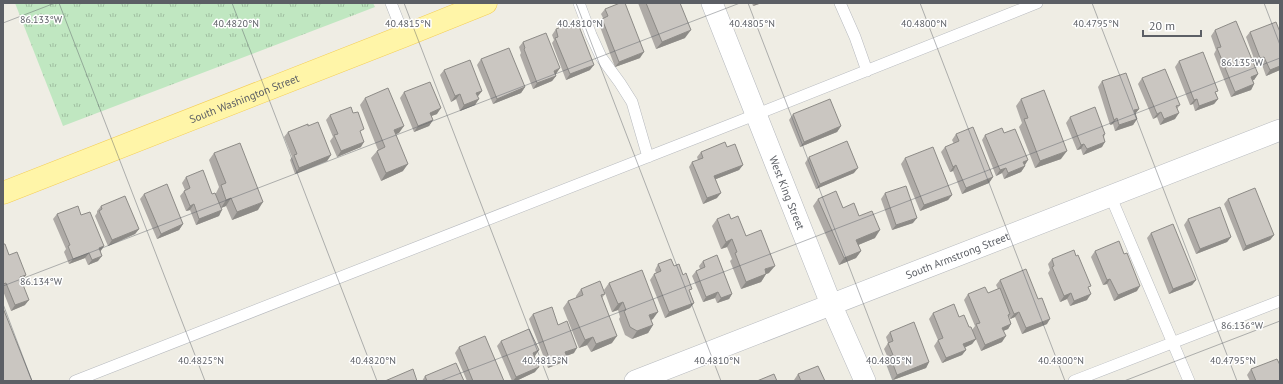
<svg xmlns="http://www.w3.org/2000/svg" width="1283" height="384" viewBox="0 0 1283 384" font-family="'PT Sans',sans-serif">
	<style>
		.grass { fill: url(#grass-tufts) }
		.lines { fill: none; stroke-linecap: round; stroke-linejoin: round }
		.lane-casing { stroke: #b6b9be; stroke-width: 12 }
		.street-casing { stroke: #b6b9be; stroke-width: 22 }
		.primary-casing { stroke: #f4ce57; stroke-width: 23 }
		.lane { stroke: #fff; stroke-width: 11 }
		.street { stroke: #fff; stroke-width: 21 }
		.primary { stroke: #fff5a8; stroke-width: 22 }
		.wall { fill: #aeaaa6 }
		.shaded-wall { fill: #8d8b87 }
		.building { fill: #cac6c1; stroke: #8d8b87 }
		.ticks { fill: none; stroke: #5c5f65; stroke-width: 1; stroke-opacity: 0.45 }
		.labels { text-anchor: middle; stroke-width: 3; stroke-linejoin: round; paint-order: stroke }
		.street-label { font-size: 11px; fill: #5c5f65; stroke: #fff }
		.ticks-label { font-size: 10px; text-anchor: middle; fill: #5c5f65; stroke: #fff; stroke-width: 3; stroke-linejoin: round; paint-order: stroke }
	</style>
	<defs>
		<pattern id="grass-tufts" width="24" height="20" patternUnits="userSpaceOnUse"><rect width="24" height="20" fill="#c0e7c1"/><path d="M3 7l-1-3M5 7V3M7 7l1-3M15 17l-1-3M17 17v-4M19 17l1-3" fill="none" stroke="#9fbea0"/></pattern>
	</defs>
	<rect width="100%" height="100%" fill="#efede4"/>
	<path class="grass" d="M 15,3 L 373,3 L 375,7 L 63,126 Z"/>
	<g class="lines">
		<defs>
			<path id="lane" d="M 391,3 L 404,36
				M 579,3 L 591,35 L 601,57 L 620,83 L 632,102 L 648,157
				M 840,3 L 855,37 L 867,71
				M 1110,195 L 1189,381
				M 75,381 L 737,122 L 1037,3
				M 1074,381 L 1280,301"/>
			<g id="street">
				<path id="s1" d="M 712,3 L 831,304 L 865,381"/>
				<path id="s2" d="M 635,381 L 1280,130"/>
			</g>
			<g id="primary">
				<path id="s3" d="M 3,193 L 404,36 L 486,3"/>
			</g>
		</defs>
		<use href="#lane" class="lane-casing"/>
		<use href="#street" class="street-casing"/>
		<use href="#primary" class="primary-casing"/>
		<use href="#lane" class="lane"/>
		<use href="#street" class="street"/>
		<use href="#primary" class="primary"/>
	</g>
	<path class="wall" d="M 638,3 L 680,3 L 685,38 L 656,49 Z
		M 752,3 L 762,3 L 753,6 Z
		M 605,9 L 640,58 L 615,67 L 599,24 L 603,18 L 601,14 Z
		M 556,29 L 590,70 L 566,80 L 552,43 L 554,40 L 552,35 Z
		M 1215,30 L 1258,74 L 1254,80 L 1253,80 L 1254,84 L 1251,90 L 1231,97 L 1214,54 L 1216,50 L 1211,36 Z
		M 1250,32 L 1280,32 L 1280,70 L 1266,76 L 1261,62 L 1256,64 L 1246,37 Z
		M 523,42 L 556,74 L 555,74 L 556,76 L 552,81 L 533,89 L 520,55 L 521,53 L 519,47 Z
		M 481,59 L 525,87 L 521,93 L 493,104 L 477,65 Z
		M 1179,61 L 1216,93 L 1218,99 L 1214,104 L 1195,111 L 1193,104 L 1190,105 L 1175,67 Z
		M 444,70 L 482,91 L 478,96 L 475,105 L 460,111 L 456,99 L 451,102 L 440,75 Z
		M 1142,78 L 1180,105 L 1177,109 L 1175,119 L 1160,125 L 1157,117 L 1153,119 L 1138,84 Z
		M 1102,81 L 1139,109 L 1135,114 L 1137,119 L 1133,125 L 1115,131 L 1113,124 L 1110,125 L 1098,87 Z
		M 404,92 L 437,114 L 431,116 L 433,120 L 429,126 L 414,132 L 400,98 Z
		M 365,98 L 399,133 L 396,134 L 403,171 L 381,181 L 371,158 L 377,151 L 378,150 L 360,105 Z
		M 1021,99 L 1061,159 L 1035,168 L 1019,127 L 1022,123 L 1016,106 Z
		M 793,114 L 841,126 L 837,132 L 800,147 L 789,120 Z
		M 330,115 L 361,134 L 361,147 L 337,157 L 330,141 L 333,137 L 326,120 Z
		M 1070,117 L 1105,134 L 1104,137 L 1102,147 L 1083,155 L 1081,149 L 1077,150 L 1066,123 Z
		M 308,126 L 331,155 L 327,161 L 295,174 L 290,160 L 292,157 L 284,137 L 288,132 Z
		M 1004,133 L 1025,166 L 1021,172 L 1004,179 L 1002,173 L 996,176 L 982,140 L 985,135 Z
		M 956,134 L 993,177 L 989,183 L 962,194 L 953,171 L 950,172 L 941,152 L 945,147 L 954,144 L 952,140 Z
		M 701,152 L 743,165 L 739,170 L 716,179 L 717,198 L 703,204 L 689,167 L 692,162 L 698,160 L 697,157 Z
		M 214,153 L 258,210 L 232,220 L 226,206 L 221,208 L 219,216 L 196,225 L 190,210 L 186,211 L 180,196 L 185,190 L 182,183 L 186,177 L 212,194 L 216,193 L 219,187 L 209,160 Z
		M 809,157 L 854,173 L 816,189 L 805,163 Z
		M 905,158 L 952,195 L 948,200 L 920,211 L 901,164 Z
		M 885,193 L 913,223 L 892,230 L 881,199 Z
		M 144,194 L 183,224 L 179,230 L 157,239 L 140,199 Z
		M 818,199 L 843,208 L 859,216 L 875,238 L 858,245 L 861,251 L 856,258 L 839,265 L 813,206 Z
		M 1228,199 L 1274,235 L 1270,240 L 1243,251 L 1224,204 Z
		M 101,206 L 139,229 L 135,234 L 108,246 L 95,216 L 97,213 L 97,211 Z
		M 57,214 L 81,215 L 104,246 L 100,252 L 98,261 L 88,265 L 85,258 L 69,264 L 64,252 L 66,249 L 53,219 Z
		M 717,219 L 731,219 L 746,236 L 769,273 L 766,274 L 761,282 L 741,289 L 730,261 L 732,259 L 727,247 L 721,249 L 712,226 Z
		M 1188,219 L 1231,237 L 1227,242 L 1196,254 L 1184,225 Z
		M 1151,233 L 1196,280 L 1192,285 L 1169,294 L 1147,238 Z
		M 3,244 L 9,255 L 26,275 L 21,280 L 25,305 L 11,311 L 3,291 Z
		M 1095,251 L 1137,291 L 1114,301 L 1107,284 L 1103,285 L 1091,257 Z
		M 1052,259 L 1089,289 L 1087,300 L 1070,306 L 1067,299 L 1060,302 L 1048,273 L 1050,270 L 1048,264 Z
		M 703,261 L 732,294 L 729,299 L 717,303 L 715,298 L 703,302 L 692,276 L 696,271 L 700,269 L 699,266 Z
		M 658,264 L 674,266 L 690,292 L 694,303 L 690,308 L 665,318 L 650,280 L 654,274 L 656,273 L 655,270 Z
		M 1000,280 L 1047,324 L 1022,334 L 1015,317 L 1010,319 L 1009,316 L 1008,317 L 1011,324 L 1008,329 L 1003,331 L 1002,342 L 981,351 L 972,330 L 975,326 L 964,300 L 968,294 L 988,293 L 998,289 L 996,285 Z
		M 609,283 L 653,319 L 651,320 L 653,325 L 648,333 L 632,339 L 625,335 L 619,319 L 620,317 L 618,310 L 612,312 L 604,290 Z
		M 581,289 L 605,294 L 602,298 L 612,343 L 591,352 L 587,345 L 579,348 L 563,308 L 568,301 L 576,298 L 576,296 Z
		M 933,313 L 959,317 L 969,327 L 976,339 L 972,344 L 965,347 L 966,350 L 962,355 L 942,363 L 934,346 L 938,340 L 929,319 Z
		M 533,314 L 574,353 L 566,356 L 563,362 L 548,368 L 529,319 Z
		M 890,332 L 929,362 L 926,368 L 893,380 L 886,362 L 888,358 L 884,349 L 888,343 L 886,337 Z
		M 501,341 L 539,350 L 534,356 L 535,372 L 516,381 L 512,381 L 497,346 Z
		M 459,347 L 504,381 L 467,381 L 455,353 Z
		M 1251,369 L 1280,381 L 1250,381 L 1247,375 Z
		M 798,374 L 825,381 L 795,381 L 794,380 Z
		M 425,376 L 464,381 L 422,381 Z"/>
	<path class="shaded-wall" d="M 756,3 L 762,3 L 753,6 Z
		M 691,30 L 685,38 L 656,49 L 662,42 Z
		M 644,52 L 640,58 L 615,67 L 619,62 Z
		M 1264,57 L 1261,62 L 1256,64 L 1260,58 Z
		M 594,65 L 590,70 L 566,80 L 570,74 Z
		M 1280,66 L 1280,70 L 1266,76 L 1270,70 Z
		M 560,68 L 556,74 L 550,76 L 554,71 Z
		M 1258,74 L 1254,80 L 1247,82 L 1251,77 Z
		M 556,76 L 552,81 L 533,89 L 537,83 Z
		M 1254,84 L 1251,90 L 1231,97 L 1235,92 Z
		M 525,87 L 521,93 L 493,104 L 497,99 Z
		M 482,91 L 478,96 L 472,98 L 476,93 Z
		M 460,94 L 456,99 L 451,102 L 455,96 Z
		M 479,99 L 475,105 L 460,111 L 464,105 Z
		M 1197,99 L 1193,104 L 1190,105 L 1194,100 Z
		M 1218,99 L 1214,104 L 1195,111 L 1199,106 Z
		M 441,108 L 437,114 L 426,118 L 430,113 Z
		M 1139,109 L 1135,114 L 1134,110 Z
		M 1161,112 L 1157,117 L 1153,119 L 1157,114 Z
		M 1179,113 L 1175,119 L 1160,125 L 1164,119 Z
		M 1117,118 L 1113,124 L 1110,125 L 1114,120 Z
		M 1137,119 L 1133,125 L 1115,131 L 1119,125 Z
		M 433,120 L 429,126 L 414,132 L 418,126 Z
		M 404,126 L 399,133 L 389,137 L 394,130 Z
		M 841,126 L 837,132 L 800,147 L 804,142 Z
		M 364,142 L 361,147 L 337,157 L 341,151 Z
		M 1105,142 L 1102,147 L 1083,155 L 1087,149 Z
		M 1084,144 L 1081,149 L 1077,150 L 1081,145 Z
		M 1067,151 L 1061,159 L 1035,168 L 1040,161 Z
		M 331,155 L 327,161 L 295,174 L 299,168 Z
		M 1028,160 L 1025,165 L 1019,168 L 1023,162 Z
		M 408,164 L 403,171 L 381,181 L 386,173 Z
		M 743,165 L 739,170 L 711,181 L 714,176 Z
		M 956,165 L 953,171 L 950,172 L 953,167 Z
		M 1025,166 L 1021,172 L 1004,179 L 1008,173 Z
		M 858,168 L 854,173 L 816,189 L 820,184 Z
		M 1006,168 L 1002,173 L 996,176 L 1000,170 Z
		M 993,177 L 989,183 L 962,194 L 966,188 Z
		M 721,193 L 717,198 L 703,204 L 707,198 Z
		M 952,195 L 948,200 L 920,211 L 924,205 Z
		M 231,198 L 226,206 L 221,208 L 226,200 Z
		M 263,202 L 258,210 L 232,220 L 237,212 Z
		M 194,204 L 190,210 L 186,211 L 190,206 Z
		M 222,210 L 219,216 L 196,225 L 199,219 Z
		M 917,218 L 913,223 L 892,230 L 896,225 Z
		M 183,224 L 179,230 L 157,239 L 161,234 Z
		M 139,229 L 135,234 L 108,246 L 112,240 Z
		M 880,230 L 875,238 L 851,248 L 856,240 Z
		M 1274,235 L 1270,240 L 1243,251 L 1246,246 Z
		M 1231,237 L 1227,242 L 1196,254 L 1200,249 Z
		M 732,239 L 727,247 L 721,249 L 726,242 Z
		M 104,246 L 100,252 L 99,248 Z
		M 861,251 L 856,258 L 839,265 L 844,258 Z
		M 89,253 L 85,258 L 69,264 L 73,259 Z
		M 102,256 L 98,261 L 88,265 L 92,260 Z
		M 775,266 L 769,273 L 766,274 L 761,282 L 741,289 L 746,282 L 765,269 Z
		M 26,275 L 22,280 L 16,282 L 20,277 Z
		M 1110,279 L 1107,284 L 1103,285 L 1107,280 Z
		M 1196,280 L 1192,285 L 1169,294 L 1173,289 Z
		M 1140,286 L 1137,291 L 1114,301 L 1118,295 Z
		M 718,292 L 715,298 L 703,302 L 706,297 Z
		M 1071,293 L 1067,299 L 1060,302 L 1064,296 Z
		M 732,294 L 729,299 L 717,303 L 721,298 Z
		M 1091,294 L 1087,300 L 1070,306 L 1074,301 Z
		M 29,300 L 25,305 L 11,311 L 15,305 Z
		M 623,302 L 618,310 L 612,312 L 618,304 Z
		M 694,303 L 690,308 L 665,318 L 669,312 Z
		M 658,312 L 653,319 L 643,323 L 649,315 Z
		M 1019,312 L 1015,317 L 1010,319 L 1014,314 Z
		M 1050,319 L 1047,324 L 1022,334 L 1026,328 Z
		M 1011,324 L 1008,329 L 998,333 L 1002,328 Z
		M 653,325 L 648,333 L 632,339 L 637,331 Z
		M 617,336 L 612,343 L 591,352 L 596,344 Z
		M 1006,336 L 1002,342 L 981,351 L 985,345 Z
		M 593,337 L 587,345 L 579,348 L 585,340 Z
		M 976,339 L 972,344 L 960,350 L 963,344 Z
		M 577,348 L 574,353 L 561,358 L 565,352 Z
		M 539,350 L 535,356 L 529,358 L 533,353 Z
		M 966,350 L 962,355 L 942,363 L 946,358 Z
		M 567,357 L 563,362 L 548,368 L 551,363 Z
		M 929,362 L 926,368 L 893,380 L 897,375 Z
		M 539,367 L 535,372 L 516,381 L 513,381 L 516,377 Z"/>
	<path class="building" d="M 620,3 L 625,3 L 644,52 L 619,62 L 602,19 L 608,16 L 605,9 Z
		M 646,3 L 680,3 L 691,30 L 662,42 Z
		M 577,21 L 594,65 L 570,74 L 555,38 L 558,37 L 556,29 Z
		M 1236,21 L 1258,74 L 1251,77 L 1254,84 L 1235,92 L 1217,48 L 1221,47 L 1215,30 Z
		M 1276,22 L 1280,32 L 1280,66 L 1270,70 L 1264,57 L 1260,58 L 1250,32 Z
		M 546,33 L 560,68 L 554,71 L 556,76 L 537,83 L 524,49 L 525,48 L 523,42 Z
		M 509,48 L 525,87 L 497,99 L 481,59 Z
		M 1203,52 L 1218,91 L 1215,92 L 1218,99 L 1199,106 L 1197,99 L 1194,100 L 1179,61 Z
		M 470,60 L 482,91 L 476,93 L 479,99 L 464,105 L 460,94 L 455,96 L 444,70 Z
		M 1165,69 L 1180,105 L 1176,106 L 1179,113 L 1164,119 L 1161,112 L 1157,114 L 1142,78 Z
		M 1126,73 L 1139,109 L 1134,110 L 1137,119 L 1119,125 L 1117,118 L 1114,120 L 1102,81 Z
		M 430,82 L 441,108 L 430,113 L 433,120 L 418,126 L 404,92 Z
		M 388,88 L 404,126 L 394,130 L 408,164 L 386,173 L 377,151 L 385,147 L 365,98 Z
		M 1044,90 L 1067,151 L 1040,161 L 1024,119 L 1028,118 L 1021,99 Z
		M 830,99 L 841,126 L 804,142 L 793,114 Z
		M 351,107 L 353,113 L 358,112 L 364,129 L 360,131 L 364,142 L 341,151 L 334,135 L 338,134 L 330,115 Z
		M 1095,107 L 1105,134 L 1103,135 L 1105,142 L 1087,149 L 1084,144 L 1081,145 L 1070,117 Z
		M 318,122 L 331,155 L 299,168 L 294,155 L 297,154 L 288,132 L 308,124 L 308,126 Z
		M 973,127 L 993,177 L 966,188 L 956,165 L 953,167 L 945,147 L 959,141 L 956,134 Z
		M 1002,128 L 1004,133 L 1015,129 L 1028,160 L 1023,162 L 1025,166 L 1008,173 L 1006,168 L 1000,170 L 985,135 Z
		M 847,141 L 858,168 L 820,184 L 809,157 Z
		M 725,142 L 727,147 L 735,144 L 743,165 L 714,176 L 721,193 L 707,198 L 692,162 L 703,158 L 701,152 Z
		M 240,143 L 263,202 L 237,212 L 231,198 L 226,200 L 221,185 L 226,183 L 214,153 Z
		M 933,147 L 952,195 L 924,205 L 905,158 Z
		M 203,170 L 212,194 L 215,193 L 222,210 L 199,219 L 194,204 L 190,206 L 184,191 L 190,188 L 186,177 Z
		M 167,184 L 183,224 L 161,234 L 144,194 Z
		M 906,186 L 917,218 L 896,225 L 885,193 Z
		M 1255,188 L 1274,235 L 1246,246 L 1228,199 Z
		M 836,191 L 843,208 L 854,203 L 859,216 L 872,211 L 880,230 L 856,240 L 861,251 L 844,258 L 818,199 Z
		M 125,196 L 139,229 L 112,240 L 99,211 L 102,209 L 101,206 Z
		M 78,206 L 81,215 L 90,212 L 104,246 L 99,248 L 102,256 L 92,260 L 89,253 L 73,259 L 68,246 L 70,245 L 57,214 Z
		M 1220,207 L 1231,237 L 1200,249 L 1188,219 Z
		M 729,214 L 731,219 L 738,216 L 746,236 L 761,230 L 775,266 L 765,269 L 766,274 L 746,282 L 735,253 L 737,252 L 732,239 L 726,242 L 717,219 Z
		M 1173,224 L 1196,280 L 1173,289 L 1151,233 Z
		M 1119,241 L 1124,254 L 1127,253 L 1140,286 L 1118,295 L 1110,279 L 1107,280 L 1095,251 Z
		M 3,244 L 5,244 L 9,255 L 17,252 L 26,275 L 20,277 L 29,300 L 15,305 L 6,283 L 3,284 Z
		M 1074,250 L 1076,256 L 1078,255 L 1091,286 L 1088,287 L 1091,294 L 1074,301 L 1071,293 L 1064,296 L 1052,267 L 1054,266 L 1052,259 Z
		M 717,255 L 732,294 L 721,298 L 718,292 L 706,297 L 696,271 L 705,267 L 703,261 Z
		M 671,259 L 674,266 L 679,264 L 683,275 L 686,273 L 692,289 L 689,290 L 694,303 L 669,312 L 654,274 L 661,271 L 658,264 Z
		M 1026,269 L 1038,299 L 1042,298 L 1050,319 L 1026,328 L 1019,312 L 1014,314 L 1000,280 Z
		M 642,270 L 658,312 L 649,315 L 653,325 L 637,331 L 630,327 L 624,311 L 626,310 L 623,302 L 618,304 L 609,283 Z
		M 600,281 L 605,294 L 601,295 L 617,336 L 596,344 L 593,337 L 585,340 L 568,301 L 583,295 L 581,289 Z
		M 985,287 L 988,293 L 1000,288 L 1010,314 L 1008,315 L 1011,324 L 1002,328 L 1006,336 L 985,345 L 976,324 L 980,323 L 968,294 Z
		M 954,304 L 959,317 L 964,315 L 969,327 L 971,327 L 976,339 L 963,344 L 966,350 L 946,358 L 938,340 L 943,338 L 933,313 Z
		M 552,307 L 558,325 L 567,321 L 577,348 L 565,352 L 567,357 L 551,363 L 533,314 Z
		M 3,308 L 32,381 L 3,381 Z
		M 914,322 L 929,362 L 897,375 L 890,356 L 893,355 L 888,343 L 893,341 L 890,332 Z
		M 529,329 L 539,350 L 533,353 L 539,367 L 516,377 L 501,341 Z
		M 485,336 L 504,381 L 473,381 L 459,347 Z
		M 1277,359 L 1280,365 L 1280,381 L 1256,381 L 1251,369 Z
		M 456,363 L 464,381 L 427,381 L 425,376 Z
		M 818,366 L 825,381 L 801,381 L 798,374 Z
		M 413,369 L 417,381 L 385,381 Z
		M 774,374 L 777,381 L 757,381 Z"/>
	<path class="ticks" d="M 59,3 L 205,381M 232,3 L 377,381M 404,3 L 549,381M 576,3 L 721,381M 748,3 L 893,381M 920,3 L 1065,381M 1092,3 L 1237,381M 1264,3 L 1280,45M 3,23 L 55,3M 3,286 L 740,3M 3,304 L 32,381M 440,381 L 1280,58M 1124,381 L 1280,321"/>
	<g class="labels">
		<g class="street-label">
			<text dy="4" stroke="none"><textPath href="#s3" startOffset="259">South Washington Street</textPath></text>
			<text dy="4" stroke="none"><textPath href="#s1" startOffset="204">West King Street</textPath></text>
			<text dy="4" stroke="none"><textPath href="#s2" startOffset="346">South Armstrong Street</textPath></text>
		</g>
	</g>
	<g class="ticks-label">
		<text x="41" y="23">86.133°W</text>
		<text x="236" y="27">40.4820°N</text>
		<text x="408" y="27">40.4815°N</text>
		<text x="580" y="27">40.4810°N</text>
		<text x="752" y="27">40.4805°N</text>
		<text x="924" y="27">40.4800°N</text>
		<text x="1096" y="27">40.4795°N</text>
		<text x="1242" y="66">86.135°W</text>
		<text x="41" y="285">86.134°W</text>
		<text x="1242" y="329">86.136°W</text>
		<text x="201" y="364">40.4825°N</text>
		<text x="373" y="364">40.4820°N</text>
		<text x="545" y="364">40.4815°N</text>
		<text x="717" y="364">40.4810°N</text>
		<text x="889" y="364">40.4805°N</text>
		<text x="1061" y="364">40.4800°N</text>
		<text x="1233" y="364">40.4795°N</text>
	</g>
	<rect width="1283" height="384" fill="none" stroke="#5c5f65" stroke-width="8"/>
	<path d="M1143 30v6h58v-6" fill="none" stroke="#5c5f65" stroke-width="2"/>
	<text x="1149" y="30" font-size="12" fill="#5c5f65" stroke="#ffffff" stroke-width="3" paint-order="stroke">20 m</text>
</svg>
